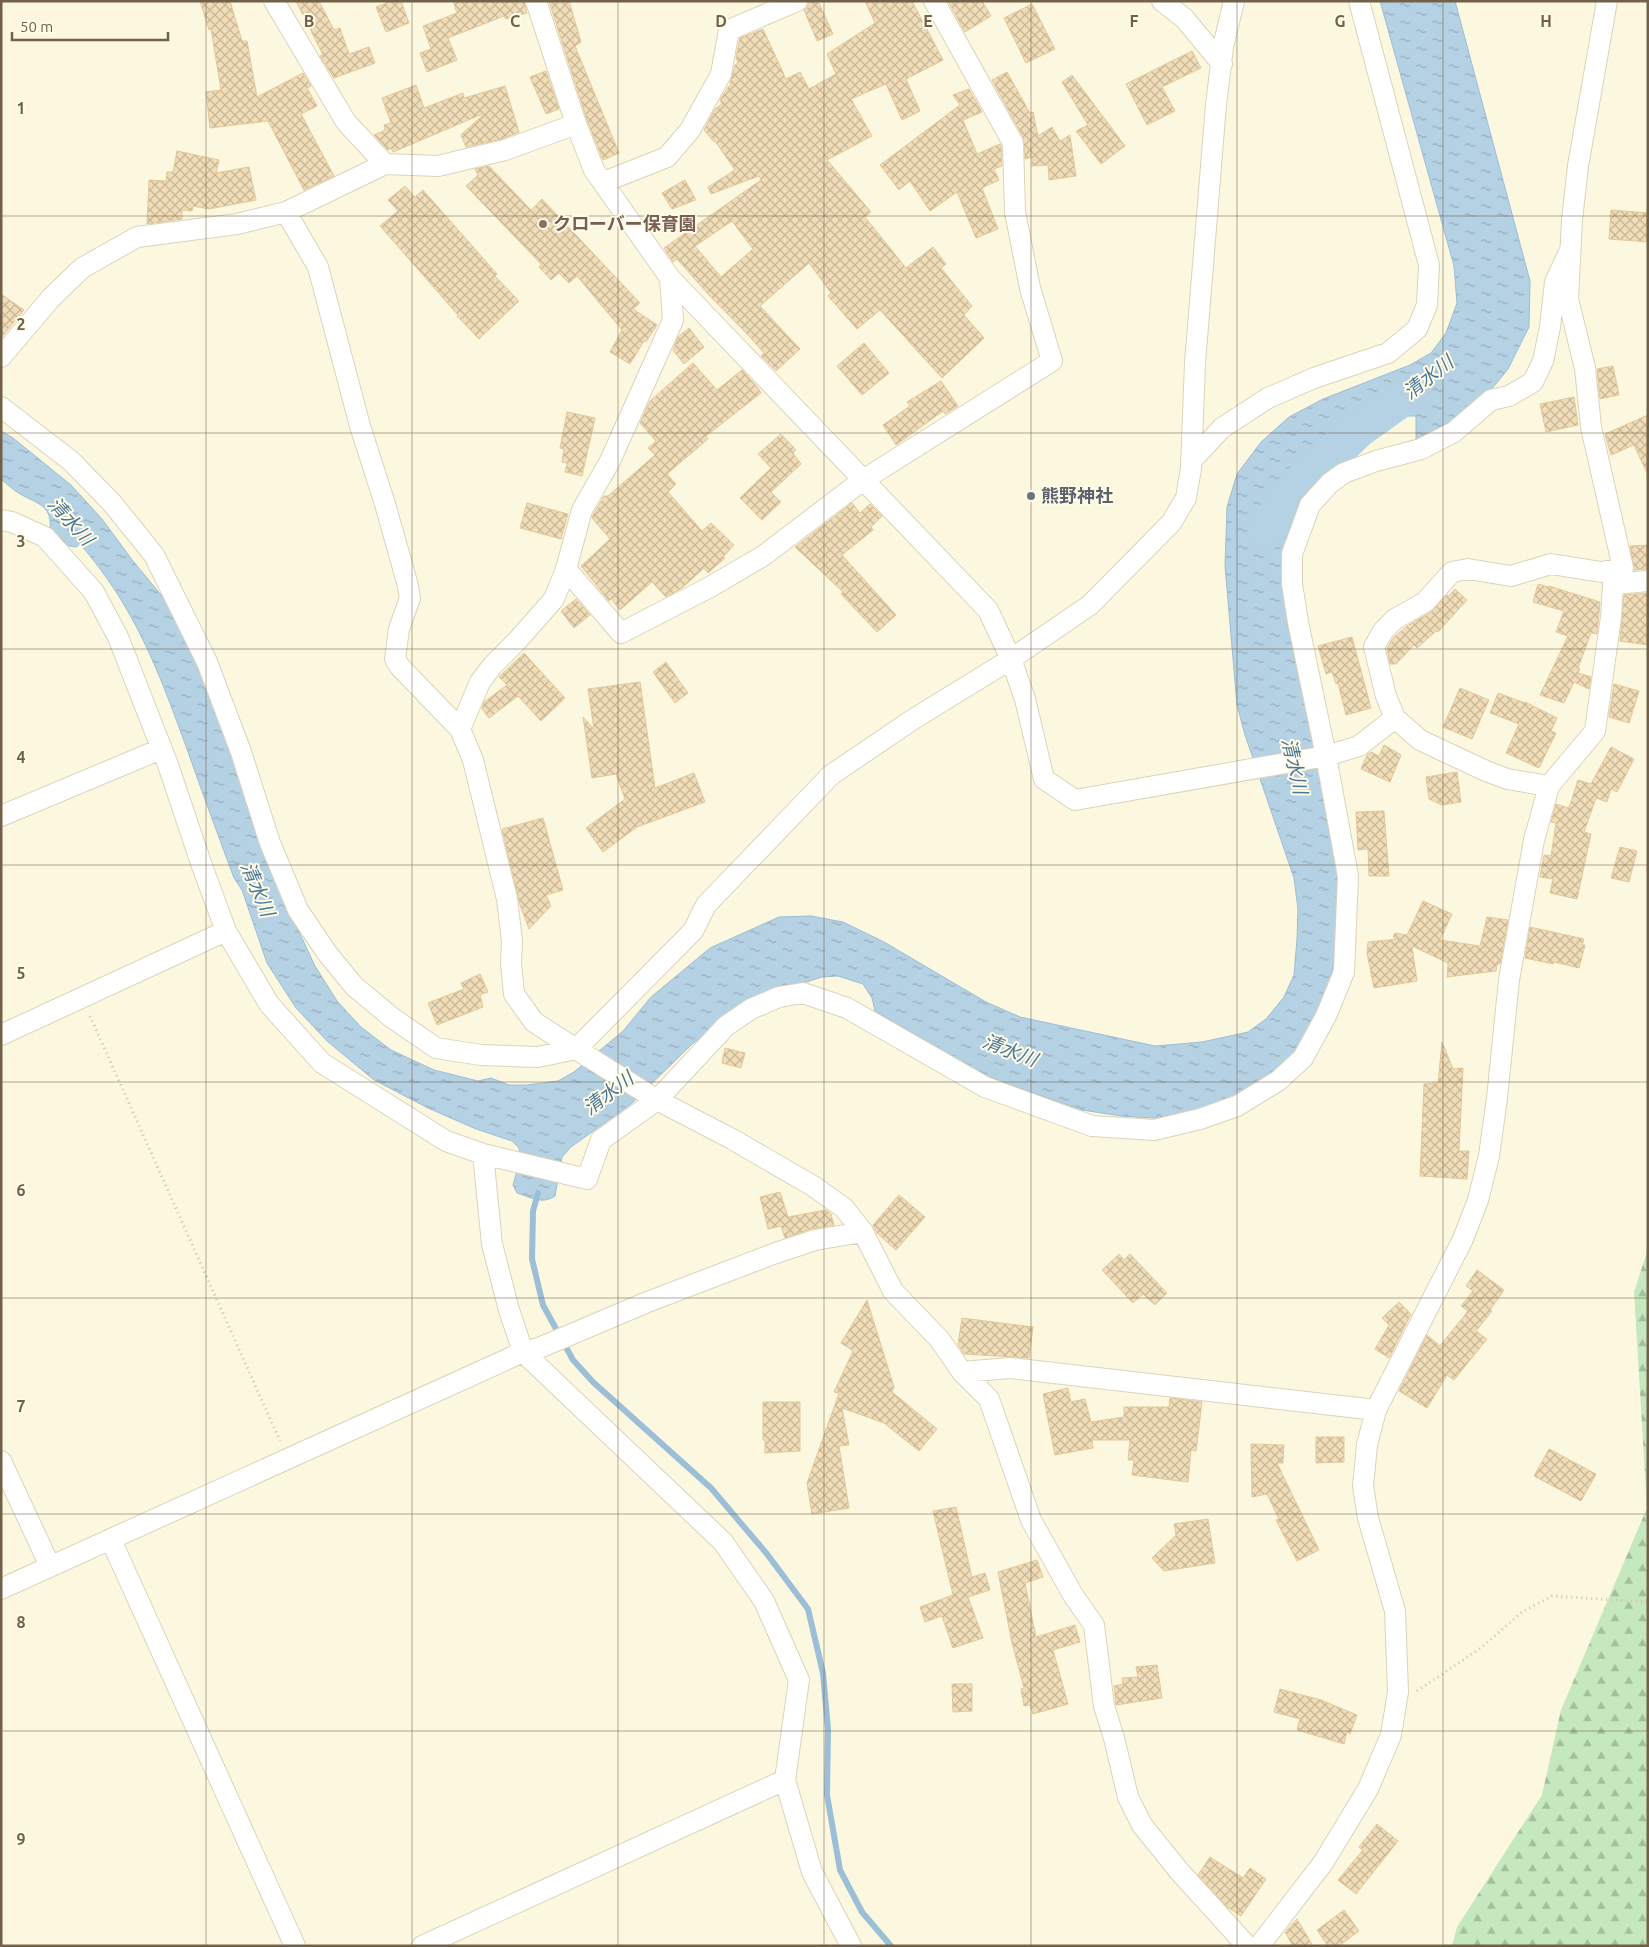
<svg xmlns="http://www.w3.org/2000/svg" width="1649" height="1947" viewBox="0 0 1649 1947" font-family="Ubuntu,'Noto Sans JP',sans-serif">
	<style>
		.forest { fill: url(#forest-firs) }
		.water { fill: url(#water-ripples); stroke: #9cbed6 }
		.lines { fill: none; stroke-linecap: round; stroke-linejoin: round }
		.stream { stroke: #9cbed6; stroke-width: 6 }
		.river { stroke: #b5d1e4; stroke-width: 38 }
		.building { fill: url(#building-cross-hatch); stroke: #e3c899; fill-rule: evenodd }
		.street-casing { stroke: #dcd3ba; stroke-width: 22 }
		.path { stroke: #d5c09c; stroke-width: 3; stroke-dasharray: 1 4; stroke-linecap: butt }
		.street { stroke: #fff; stroke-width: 20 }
		.grid { fill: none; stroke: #726148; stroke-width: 1; stroke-opacity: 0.55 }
		.education-dot { fill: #8d6e63; stroke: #fffbe6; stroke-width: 2 }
		.worship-dot { fill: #6b7280; stroke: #fffbe6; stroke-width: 2 }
		.labels { text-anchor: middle; stroke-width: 4; stroke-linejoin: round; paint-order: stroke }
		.education-label { font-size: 18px; font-weight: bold; fill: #785e54; stroke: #fffbe6; text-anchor: start }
		.worship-label { font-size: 18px; font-weight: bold; fill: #5b616d; stroke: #fffbe6; text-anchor: start }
		.water-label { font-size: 19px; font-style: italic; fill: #4b7899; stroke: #fffbe6 }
		.grid-label { font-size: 16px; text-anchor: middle; font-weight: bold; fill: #726148; stroke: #fffbe6; stroke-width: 4; stroke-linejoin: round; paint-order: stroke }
	</style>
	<defs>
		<pattern id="forest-firs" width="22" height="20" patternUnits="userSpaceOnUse" patternTransform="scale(1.25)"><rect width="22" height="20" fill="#c5e8bf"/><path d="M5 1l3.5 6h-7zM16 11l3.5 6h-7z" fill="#a4bf9d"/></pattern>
		<pattern id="water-ripples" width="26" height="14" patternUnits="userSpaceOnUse" patternTransform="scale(1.25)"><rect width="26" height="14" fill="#b5d1e4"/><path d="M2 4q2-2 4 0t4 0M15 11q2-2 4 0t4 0" fill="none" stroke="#98adbb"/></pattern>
		<pattern id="building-cross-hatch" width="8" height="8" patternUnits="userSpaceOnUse" patternTransform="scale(1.25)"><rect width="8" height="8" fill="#f0ddb8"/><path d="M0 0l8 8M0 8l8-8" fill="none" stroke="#c7b798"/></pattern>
	</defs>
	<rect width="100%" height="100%" fill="#fcf8e0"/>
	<path class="forest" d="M 1648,1249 L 1648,1946 L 1452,1946 L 1457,1927 L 1542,1795 L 1561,1710 L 1647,1508 L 1634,1292 Z"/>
	<path class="water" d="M 1380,1 L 1455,1 L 1530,281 L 1529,327 L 1508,369 L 1481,402 L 1443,430 L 1416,442 L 1416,416 L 1393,416 L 1347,427 L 1323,444 L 1301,470 L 1289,512 L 1300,512 L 1287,554 L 1343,900 L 1338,945 L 1326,996 L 1311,1033 L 1287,1062 L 1254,1089 L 1213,1109 L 1169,1119 L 1121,1116 L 1082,1110 L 986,1076 L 875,1011 L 872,998 L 863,984 L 838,976 L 822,977 L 794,986 L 765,992 L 747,1002 L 691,1045 L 631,1104 L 571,1147 L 562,1157 L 555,1196 C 542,1205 530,1197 517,1193 L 513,1185 L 521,1157 L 519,1148 L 512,1141 L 476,1129 L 428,1108 L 374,1080 L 327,1041 L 296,1008 L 267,963 L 242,890 L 234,878 C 218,835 202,792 187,749 C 159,672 135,607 80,544 L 76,547 L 69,546 L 50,529 C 52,505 38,504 20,494 C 13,490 7,484 1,479 L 1,431 L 13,438 L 71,485 L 102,519 L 133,561 L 166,601 L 201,672 L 220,717 L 276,882 L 315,966 L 337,1001 L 361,1027 L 391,1050 L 434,1070 L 478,1081 L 491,1078 L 509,1085 L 527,1085 L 558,1081 L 574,1072 L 623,1031 L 651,997 L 710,948 L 779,917 L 811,916 L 843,922 L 884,942 L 986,1002 L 1020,1017 L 1155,1046 L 1202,1042 L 1248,1032 L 1266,1019 L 1284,997 L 1294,975 L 1297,939 L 1298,909 L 1294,878 L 1245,735 L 1237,705 L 1225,566 L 1227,507 L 1237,474 L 1261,442 L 1289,417 L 1323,399 L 1410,365 L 1431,353 L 1446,333 L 1457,303 L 1454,266 Z"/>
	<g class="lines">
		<path class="stream" d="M 538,1193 L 533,1211 L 532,1259 L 543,1305 L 573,1360 L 593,1382 L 711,1488 L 767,1554 L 808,1609 L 823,1673 L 828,1729 L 827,1795 L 840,1870 L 862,1912 L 891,1946"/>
		<path class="river" d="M 1266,531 L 1289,495 L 1358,429 L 1410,392"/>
	</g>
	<path class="building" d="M 200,1 L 230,1 L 242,41 L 247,41 L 257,97 L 303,73 L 311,86 L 307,88 L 317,106 L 301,114 L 334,176 L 304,190 L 268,121 L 210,128 L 206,92 L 221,90 L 211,29 L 209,30 Z
		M 296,1 L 319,1 L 334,30 L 340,28 L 349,54 L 369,47 L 375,63 L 334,78 L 320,56 L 323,55 Z
		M 392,1 L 401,1 L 409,23 L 386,32 L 376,7 Z
		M 453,1 L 524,1 L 527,13 L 506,19 L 504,16 L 448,38 L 457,60 L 427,72 L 420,53 L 431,49 L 423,26 L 457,13 Z
		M 549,1 L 569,1 L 581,42 L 575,46 L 619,153 L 603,160 L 587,120 Z
		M 809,1 L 818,1 L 833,34 L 817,41 L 804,10 L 807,8 Z
		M 865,1 L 912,1 L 943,60 L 906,79 L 920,111 L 902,120 L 886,84 L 851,99 L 872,136 L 827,160 L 871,212 L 865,217 L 906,268 L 933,247 L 946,264 L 941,268 L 972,306 L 964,315 L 984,338 L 942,378 L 880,310 L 857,329 L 828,296 L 831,293 L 809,263 L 760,306 L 800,349 L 776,371 L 761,356 L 764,353 L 748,335 L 709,295 L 677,259 L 673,262 L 664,248 L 761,180 L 759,176 L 711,194 L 708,187 L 735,170 L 715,141 L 714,142 L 704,130 L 715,109 L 722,104 L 720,100 L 728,87 L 731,85 L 730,83 L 735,65 L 738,63 L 736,58 L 740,38 L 763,29 L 786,79 L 800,72 L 809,89 L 836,74 L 827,54 L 875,23 ZM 732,221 L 753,249 L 721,277 L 695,246 Z
		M 948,1 L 982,1 L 991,16 L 965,32 Z
		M 1032,4 L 1055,49 L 1026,63 L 1004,18 Z
		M 1192,51 L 1201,68 L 1162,87 L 1175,111 L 1147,125 L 1126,84 Z
		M 546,71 L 559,109 L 546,114 L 530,77 Z
		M 1007,72 L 1030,113 L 1033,112 L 1038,136 L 1052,127 L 1060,141 L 1070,135 L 1076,176 L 1049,180 L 1048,165 L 1032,166 L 1032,157 L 1025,159 L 1023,137 L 992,80 Z
		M 1072,75 L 1125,146 L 1101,164 L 1076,131 L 1088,125 L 1062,82 Z
		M 416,85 L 424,108 L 463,93 L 464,98 L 505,86 L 519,132 L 502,139 L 466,147 L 461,135 L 485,113 L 393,152 L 391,148 L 388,150 L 374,135 L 385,130 L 384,125 L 391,123 L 382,98 Z
		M 969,89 L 982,112 L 963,120 L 977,154 L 1000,144 L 1001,146 L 1002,166 L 994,169 L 999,180 L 982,188 L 998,229 L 976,238 L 957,192 L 930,211 L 910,181 L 899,190 L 880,165 L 960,105 L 953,95 Z
		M 177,151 L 219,160 L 216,173 L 249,167 L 256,200 L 209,209 L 193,206 L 192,211 L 182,210 L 182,219 L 147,224 L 149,180 L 166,181 L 167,172 L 173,172 Z
		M 489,166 L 531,210 L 542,199 L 640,303 L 633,309 L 657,325 L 646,342 L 644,341 L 630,364 L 610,352 L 622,330 L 577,276 L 569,283 L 559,273 L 551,280 L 539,267 L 541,264 L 466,186 L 478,175 L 475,169 Z
		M 685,180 L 696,200 L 672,209 L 662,193 Z
		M 405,186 L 415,197 L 423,190 L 497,274 L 495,276 L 519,301 L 479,339 L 457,316 L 458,315 L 380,226 L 398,211 L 388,200 Z
		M 1611,210 L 1648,213 L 1648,242 L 1609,239 Z
		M 1,294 L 24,310 L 1,338 Z
		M 689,328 L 704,347 L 684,364 L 673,350 L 678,337 Z
		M 864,343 L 889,373 L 862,395 L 837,366 Z
		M 693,363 L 717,390 L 742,370 L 758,388 L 761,393 L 706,436 L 708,439 L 667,474 L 676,484 L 668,492 L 702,531 L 711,523 L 734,545 L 723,557 L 725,558 L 708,573 L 704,568 L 682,588 L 666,597 L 652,582 L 620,610 L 611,599 L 609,601 L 581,566 L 610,539 L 592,518 L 593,515 L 604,496 L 608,496 L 655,455 L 648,448 L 656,441 L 640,423 L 650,401 Z
		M 1613,366 L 1619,395 L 1600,399 L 1597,369 Z
		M 941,381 L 958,406 L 945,414 L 943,411 L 896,445 L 883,425 L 910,406 L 907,402 Z
		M 1574,397 L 1578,425 L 1546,432 L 1540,404 Z
		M 567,412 L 595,418 L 582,476 L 565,472 L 567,463 L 562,462 L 564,449 L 560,448 Z
		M 1648,415 L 1648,475 L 1634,445 L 1611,455 L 1605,434 Z
		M 781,434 L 796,450 L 793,453 L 801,464 L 771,492 L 781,502 L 762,520 L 740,498 L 771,468 L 758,454 Z
		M 527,503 L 568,514 L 561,539 L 520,528 Z
		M 852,503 L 860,513 L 870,504 L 882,516 L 871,527 L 873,530 L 842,555 L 896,615 L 877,632 L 841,594 L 843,592 L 795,547 Z
		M 1648,545 L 1648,569 L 1634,570 L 1630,546 Z
		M 1538,584 L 1548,587 L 1549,586 L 1600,602 L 1597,634 L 1591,633 L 1578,668 L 1580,669 L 1578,673 L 1591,677 L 1589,689 L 1574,682 L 1564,703 L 1540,695 L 1568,636 L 1556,632 L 1564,611 L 1533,602 Z
		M 1455,589 L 1467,600 L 1438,632 L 1436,631 L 1417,648 L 1414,645 L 1396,664 L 1390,664 L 1387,649 L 1393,638 L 1407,626 L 1431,612 L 1447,595 L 1449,596 Z
		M 1648,593 L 1648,645 L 1620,641 L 1624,595 Z
		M 576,599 L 590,615 L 574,628 L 561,611 Z
		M 1352,637 L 1371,708 L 1346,715 L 1338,683 L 1336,684 L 1332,672 L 1326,674 L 1318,646 Z
		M 524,653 L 565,698 L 541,721 L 518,696 L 489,718 L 482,709 L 484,702 L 507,685 L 499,677 Z
		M 666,662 L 688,693 L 675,703 L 653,672 Z
		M 640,682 L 655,788 L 694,773 L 705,802 L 637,827 L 603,852 L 586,828 L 625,799 L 616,774 L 592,778 L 583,717 L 594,729 L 588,689 Z
		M 1614,684 L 1639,691 L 1629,723 L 1609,717 Z
		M 1460,688 L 1489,700 L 1472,739 L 1443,727 Z
		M 1498,693 L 1525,703 L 1525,702 L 1557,718 L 1551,731 L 1556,733 L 1539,768 L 1506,753 L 1519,724 L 1490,713 Z
		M 1384,745 L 1401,755 L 1390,782 L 1361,769 L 1367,755 L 1371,752 L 1379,756 Z
		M 1611,747 L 1634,759 L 1617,792 L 1611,789 L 1607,802 L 1596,798 L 1584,832 L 1591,834 L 1577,899 L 1550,893 L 1553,879 L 1540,877 L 1544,855 L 1551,856 L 1556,823 L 1551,822 L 1556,804 L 1569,808 L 1578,780 L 1591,784 Z
		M 1457,772 L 1461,802 L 1442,805 L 1429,799 L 1426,777 Z
		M 1384,811 L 1389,876 L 1369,876 L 1368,849 L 1358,850 L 1356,812 Z
		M 543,818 L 563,890 L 546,895 L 551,906 L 529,929 L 520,905 L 502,829 Z
		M 1620,847 L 1637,851 L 1629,882 L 1611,878 Z
		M 1423,901 L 1452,914 L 1440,940 L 1480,946 L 1487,917 L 1508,920 L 1500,964 L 1497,964 L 1496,971 L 1447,977 L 1448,963 L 1412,946 L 1417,981 L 1374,988 L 1367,953 L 1368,942 L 1398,939 L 1393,937 L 1395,933 L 1407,935 Z
		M 1530,927 L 1584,939 L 1582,945 L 1585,945 L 1579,968 L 1554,962 L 1553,964 L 1525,958 Z
		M 480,974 L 488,992 L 480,995 L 483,1007 L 437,1025 L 428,1003 L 464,989 L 461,983 Z
		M 1442,1042 L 1453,1069 L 1463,1068 L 1459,1151 L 1469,1151 L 1467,1179 L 1420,1176 L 1424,1084 L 1438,1083 Z
		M 725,1048 L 745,1053 L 741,1068 L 722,1063 Z
		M 780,1192 L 788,1217 L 826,1210 L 831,1214 L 834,1225 L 811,1229 L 785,1238 L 781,1226 L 768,1229 L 760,1197 Z
		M 899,1195 L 925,1217 L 896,1250 L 877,1233 L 873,1225 Z
		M 1119,1254 L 1124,1260 L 1130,1254 L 1167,1293 L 1155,1305 L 1143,1294 L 1133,1303 L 1102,1270 Z
		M 1477,1270 L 1504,1290 L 1490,1310 L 1492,1311 L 1476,1331 L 1487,1339 L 1454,1380 L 1447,1375 L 1427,1408 L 1399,1391 L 1427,1335 L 1440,1346 L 1468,1311 L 1461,1306 L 1473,1291 L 1466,1286 Z
		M 867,1300 L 894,1387 L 892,1392 L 937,1429 L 919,1451 L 884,1423 L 842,1408 L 849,1445 L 839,1446 L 849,1508 L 812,1514 L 807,1483 L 839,1393 L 834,1392 L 853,1351 L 841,1343 Z
		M 1399,1302 L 1411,1314 L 1389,1358 L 1375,1349 L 1389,1325 L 1382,1318 Z
		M 962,1318 L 1033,1327 L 1029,1358 L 964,1354 L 958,1345 Z
		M 1068,1388 L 1071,1402 L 1085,1399 L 1091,1422 L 1124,1417 L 1124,1407 L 1169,1407 L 1170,1398 L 1202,1402 L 1196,1451 L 1191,1450 L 1188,1482 L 1132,1475 L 1134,1460 L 1128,1460 L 1130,1440 L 1092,1440 L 1093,1448 L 1055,1455 L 1043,1394 Z
		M 763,1402 L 800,1402 L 800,1451 L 765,1453 L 765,1440 L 763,1440 Z
		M 1316,1437 L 1344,1437 L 1344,1462 L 1316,1463 Z
		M 1251,1444 L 1284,1445 L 1283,1463 L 1277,1463 L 1319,1550 L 1297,1561 L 1276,1520 L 1279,1519 L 1267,1494 L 1252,1497 Z
		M 1549,1449 L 1596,1474 L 1581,1501 L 1534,1476 Z
		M 956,1507 L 972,1577 L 985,1573 L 990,1590 L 968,1597 L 983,1638 L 953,1648 L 942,1616 L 925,1622 L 920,1607 L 953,1595 L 933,1511 Z
		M 1208,1519 L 1215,1563 L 1164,1571 L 1152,1558 L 1176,1535 L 1174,1524 Z
		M 1037,1560 L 1043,1577 L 1025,1583 L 1036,1637 L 1075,1625 L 1080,1642 L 1053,1650 L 1068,1704 L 1033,1714 L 1030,1705 L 1024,1706 L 1021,1689 L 1024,1688 L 1012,1643 L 998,1572 Z
		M 1157,1665 L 1162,1698 L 1116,1705 L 1114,1686 L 1123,1684 L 1122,1678 L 1138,1677 L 1136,1667 Z
		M 952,1684 L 972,1684 L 972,1711 L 953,1712 Z
		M 1280,1689 L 1321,1700 L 1357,1715 L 1350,1734 L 1347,1732 L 1344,1744 L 1297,1730 L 1300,1719 L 1274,1712 Z
		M 1377,1824 L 1398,1841 L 1356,1894 L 1338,1880 L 1363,1850 L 1359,1847 Z
		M 1210,1857 L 1243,1878 L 1250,1868 L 1266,1879 L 1241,1916 L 1227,1907 L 1198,1875 Z
		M 1344,1910 L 1359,1931 L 1339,1946 L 1328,1946 L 1317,1930 Z
		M 1297,1919 L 1313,1946 L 1293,1946 L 1285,1932 Z"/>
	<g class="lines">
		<defs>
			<path id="street" d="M 274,1 L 346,122 L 385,164
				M 536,1 L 576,124 L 594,170 L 670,278 L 988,610 L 1011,659 L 1025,699 L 1044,779 L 1075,800 L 1326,756 L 1359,746 L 1395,718 L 1420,740 L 1486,771 L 1507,779 L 1549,786
				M 1162,1 L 1184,18 L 1222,64
				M 604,182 L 667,157 L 690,130 L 721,74 L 729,30 L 797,1
				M 286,212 L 318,267 L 360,426 L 385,504 L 407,582 L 410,598 L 399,629 L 395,659 L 400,667 L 460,729
				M 670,278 L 673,320 L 610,461 L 582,510 L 566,569 L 554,599 L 517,641 L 493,665 L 480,682 L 460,729 L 473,760 L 507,899 L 512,941 L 511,963 L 514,994 L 534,1022 L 576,1049 L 657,1100 L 732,1139 L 813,1186 L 844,1208 L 863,1232 L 893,1291 L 940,1340 L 962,1372 L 989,1399 L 1031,1520 L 1073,1595 L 1094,1625 L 1104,1706 L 1114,1738 L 1128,1797 L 1142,1825 L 1179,1871 L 1247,1946
				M 1,357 L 51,298 L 82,268 L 137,237 L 237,224 L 286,212 L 385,164 L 438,166 L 505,150 L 576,124
				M 1,407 L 71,461 L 112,503 L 154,555 L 207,662 L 241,752 L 270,843 L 298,910 L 327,953 L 354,986 L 391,1017 L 436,1048 L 481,1055 L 538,1057 L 576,1049 L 693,931 L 706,905 L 831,775 L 912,720 L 1011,659 L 1090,605 L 1171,523 L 1186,498 L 1191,468 L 1195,363 L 1216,105 L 1223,47 L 1234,1
				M 1191,461 L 1222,428 L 1268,398 L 1314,378 L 1388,353 L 1417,329 L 1427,305 L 1429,265 L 1359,1
				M 1,520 L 12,522 L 45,537 L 94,592 L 118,637 L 168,765 L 202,866 L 226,931 L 269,1004 L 322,1063 L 446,1141 L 483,1154 L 587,1179 L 601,1140 L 657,1100 L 726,1026 L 751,1009 L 779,997 L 803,993 L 847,1008 L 985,1087 L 1092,1126 L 1154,1130 L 1200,1119 L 1237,1106 L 1278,1081 L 1303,1058 L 1326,1016 L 1344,972 L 1348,876 L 1326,756 L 1298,622 L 1292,584 L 1292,554 L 1310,505 L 1330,483 L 1344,473 L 1376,461 L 1421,449 L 1454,432 L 1491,400 L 1509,396 L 1533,382 L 1543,361 L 1550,327 L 1555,282 L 1570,250
				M 566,569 L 621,633 L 710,587 L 763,556 L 863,480 L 1052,361 L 1030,288 L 1015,212 L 1013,143 L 934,1
				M 1613,584 L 1648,581
				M 1395,718 L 1386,696 L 1374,647 L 1383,631 L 1395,619 L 1425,602 L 1452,572 L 1468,569 L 1511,576 L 1551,564 L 1601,572 L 1623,568
				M 1,816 L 161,749
				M 1,1035 L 226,931
				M 483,1154 L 492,1244 L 509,1310 L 523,1352 L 723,1542 L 764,1601 L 799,1680 L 785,1780 L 812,1872 L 851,1946
				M 962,1372 L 1010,1368 L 1376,1410
				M 1,1461 L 50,1566
				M 111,1540 L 295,1946
				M 1,1589 L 523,1352 L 539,1348 L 645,1303 L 773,1254 L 815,1240 L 863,1232
				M 422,1946 L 785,1780
				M 1259,1946 L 1323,1863 L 1368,1789 L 1391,1735 L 1398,1692 L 1395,1611 L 1368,1518 L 1363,1486 L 1367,1445 L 1376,1410 L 1463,1239 L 1478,1200 L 1489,1156 L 1497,1098 L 1509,980 L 1534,840 L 1549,786 L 1595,731 L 1611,617 L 1613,584 L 1623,568 L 1591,427 L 1585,368 L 1568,299 L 1572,220 L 1578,166 L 1607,1"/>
		</defs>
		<use href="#street" class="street-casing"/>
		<path class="path" d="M 90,1016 L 280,1441
			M 1417,1691 L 1482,1647 L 1522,1612 L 1552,1596 L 1648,1602"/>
		<use href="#street" class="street"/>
	</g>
	<path class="grid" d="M 206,1 L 206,1946M 412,1 L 412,1946M 618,1 L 618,1946M 824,1 L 824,1946M 1031,1 L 1031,1946M 1237,1 L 1237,1946M 1443,1 L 1443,1946M 1,216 L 1648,216M 1,433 L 1648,433M 1,649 L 1648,649M 1,865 L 1648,865M 1,1082 L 1648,1082M 1,1298 L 1648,1298M 1,1514 L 1648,1514M 1,1731 L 1648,1731"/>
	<circle class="education-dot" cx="543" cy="224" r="5"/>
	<circle class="worship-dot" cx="1031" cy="496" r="5"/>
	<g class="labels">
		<g class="education-label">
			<text x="553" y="230">クローバー保育園</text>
		</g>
		<g class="worship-label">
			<text x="1041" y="502">熊野神社</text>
		</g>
		<g class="water-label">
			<text transform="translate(1428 377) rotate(-38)" y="7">清水川</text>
			<text transform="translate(71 521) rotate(48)" y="7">清水川</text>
			<text transform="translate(1295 766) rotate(77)" y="7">清水川</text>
			<text transform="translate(258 889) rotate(67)" y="7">清水川</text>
			<text transform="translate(1010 1050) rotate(21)" y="7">清水川</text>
			<text transform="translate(608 1093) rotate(-37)" y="7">清水川</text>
		</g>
	</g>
	<g class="grid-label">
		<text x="309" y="27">B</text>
		<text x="515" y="27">C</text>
		<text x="721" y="27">D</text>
		<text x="928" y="27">E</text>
		<text x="1134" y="27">F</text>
		<text x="1340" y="27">G</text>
		<text x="1546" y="27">H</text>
		<text x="21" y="114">1</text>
		<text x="21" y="330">2</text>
		<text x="21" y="547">3</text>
		<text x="21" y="763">4</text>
		<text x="21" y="979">5</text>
		<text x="21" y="1196">6</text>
		<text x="21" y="1412">7</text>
		<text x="21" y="1628">8</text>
		<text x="21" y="1845">9</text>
	</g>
	<rect width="1649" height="1947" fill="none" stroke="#726148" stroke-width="5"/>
	<path d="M12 32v8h156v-8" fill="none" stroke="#726148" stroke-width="2.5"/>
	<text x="20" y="32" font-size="15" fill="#726148" stroke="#fffbe6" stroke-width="4" paint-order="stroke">50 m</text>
</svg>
